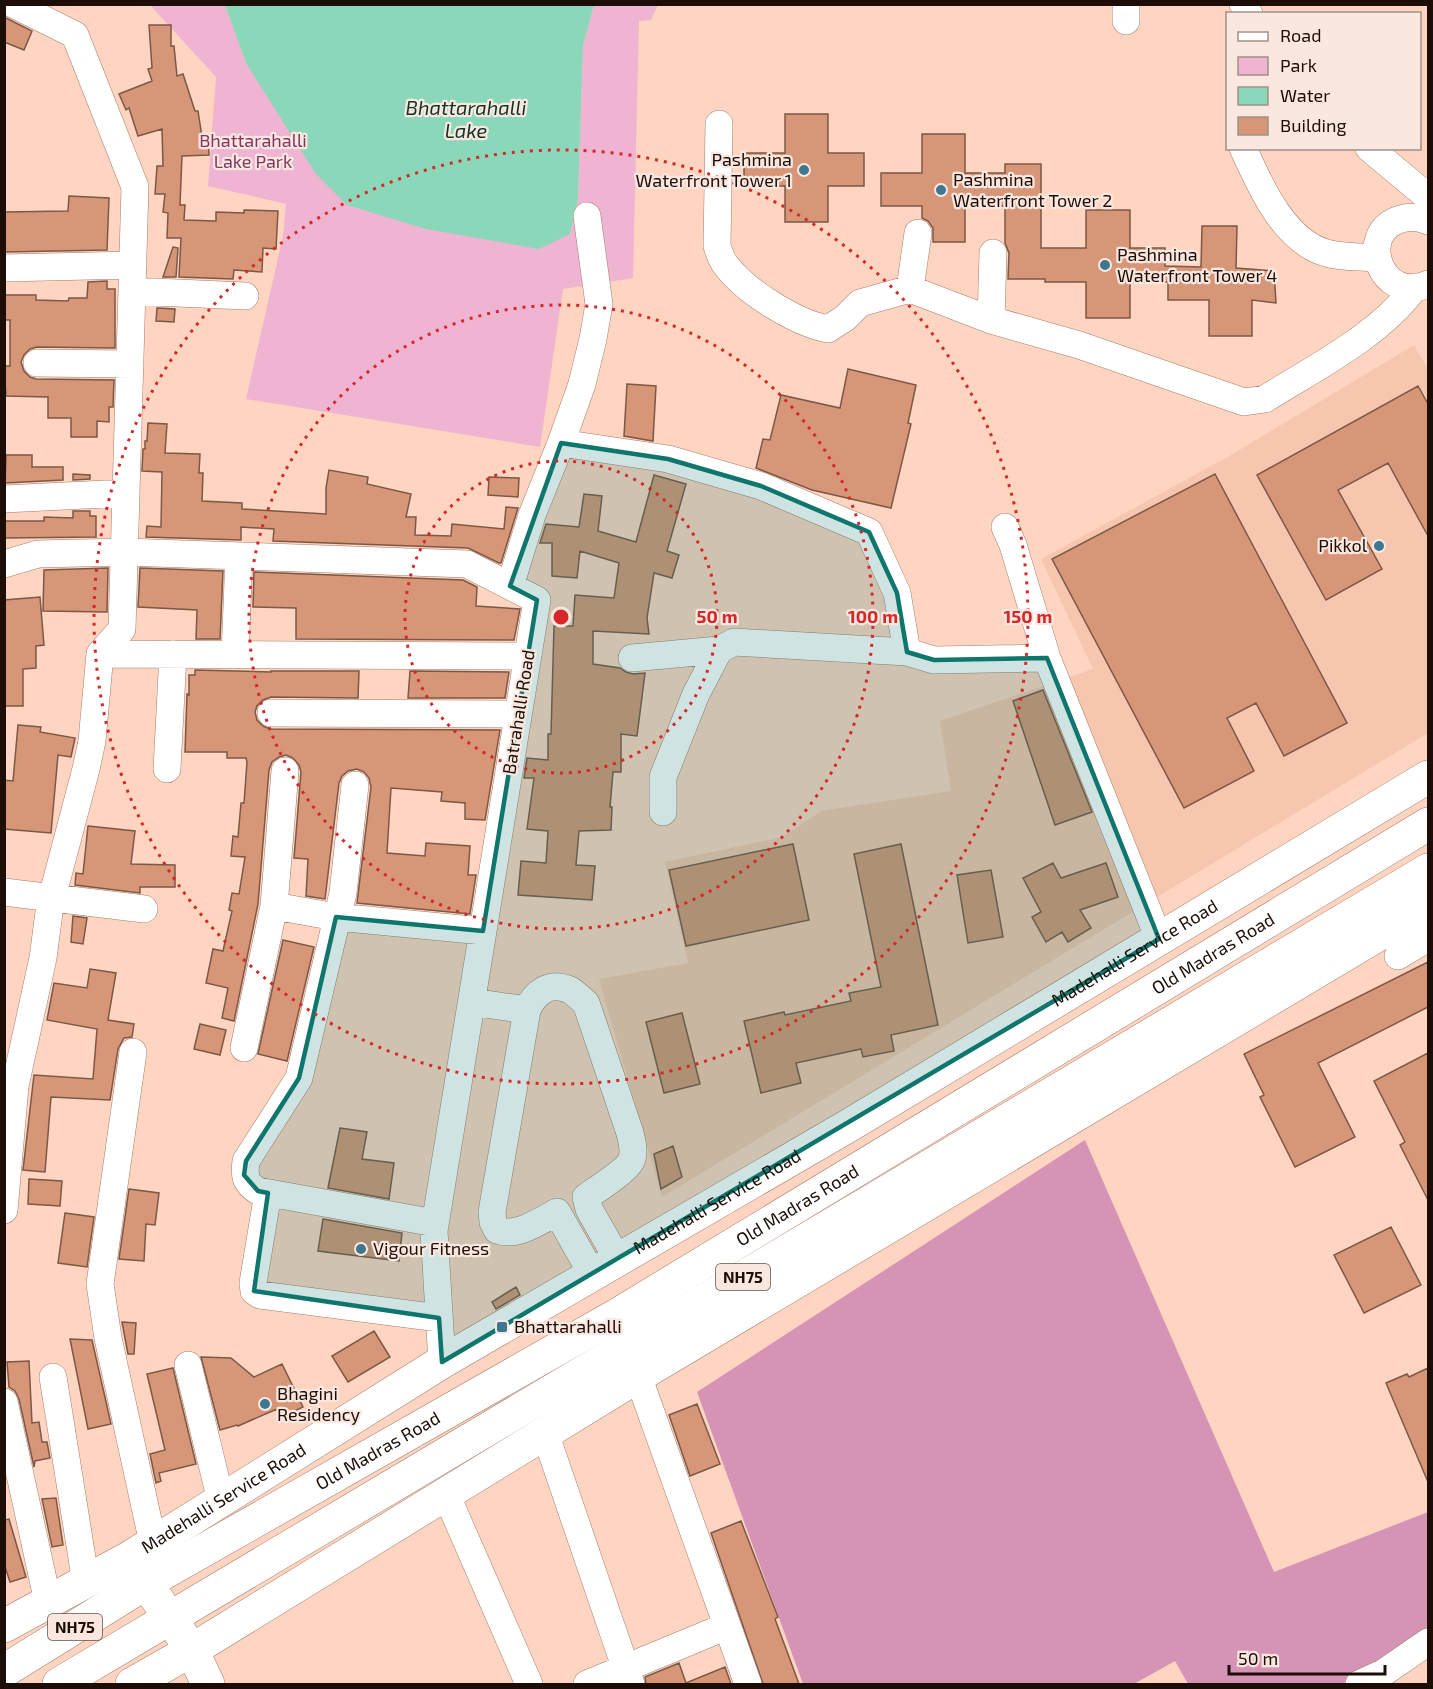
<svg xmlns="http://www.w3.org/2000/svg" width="1433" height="1689" viewBox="0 0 1433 1689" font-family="'Exo 2',sans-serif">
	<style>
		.built { fill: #f7c6ae }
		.green { fill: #eeb4d1 }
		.forest { fill: #d594b6 }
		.water { fill: #8ad8b9 }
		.building { fill: #d69677; stroke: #7c5846; stroke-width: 1.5 }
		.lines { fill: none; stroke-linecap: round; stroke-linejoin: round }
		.minor-casing { stroke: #a47d6b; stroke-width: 28 }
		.major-casing { stroke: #a47d6b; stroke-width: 34 }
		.highway-casing { stroke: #a47d6b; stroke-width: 34 }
		.minor { stroke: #fff; stroke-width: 27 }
		.major { stroke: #fff; stroke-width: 33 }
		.highway { stroke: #fff; stroke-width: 33 }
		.marked { fill: #0f766e; fill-opacity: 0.2; stroke: #0f766e; stroke-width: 4.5; stroke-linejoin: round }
		.ring { fill: none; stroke: #d62828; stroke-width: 3; stroke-dasharray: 3 6 }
		.poi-dot { fill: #3d7890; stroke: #fae8e0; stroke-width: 2 }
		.labels { text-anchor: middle; stroke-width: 4.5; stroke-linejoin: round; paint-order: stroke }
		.shield { fill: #fae8e0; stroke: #5f4f48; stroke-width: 1.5 }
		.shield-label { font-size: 16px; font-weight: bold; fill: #1c0e07 }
		.park-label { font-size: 18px; fill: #833663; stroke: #fae8e0 }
		.poi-label { font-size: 18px; fill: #1c0e07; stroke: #fae8e0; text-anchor: start }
		.street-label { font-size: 18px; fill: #1c0e07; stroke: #fae8e0 }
		.water-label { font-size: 20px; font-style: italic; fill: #0f3327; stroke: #fae8e0 }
		.centre { fill: #d62828; stroke: #fae8e0; stroke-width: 3 }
		.ring-label { font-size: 18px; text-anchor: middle; font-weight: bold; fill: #d62828; stroke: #fae8e0; stroke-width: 4.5; stroke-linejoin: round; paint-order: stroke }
	</style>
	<rect width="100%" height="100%" fill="#ffd5c1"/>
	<path class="built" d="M 1414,345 L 1428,369 L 1428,733 L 662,1197 L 599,979 L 688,963 L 665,862 L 783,837 L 821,811 L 951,791 L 940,721 L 1093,669 L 1041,559 L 1231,455 Z"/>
	<path class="green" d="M 150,5 L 225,5 L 246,63 L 570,234 L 578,199 L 583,45 L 594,5 L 658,5 L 651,20 L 639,21 L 633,278 L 563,289 L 540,447 L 246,399 L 283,236 L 286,204 L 208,186 L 216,77 Z"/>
	<path class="forest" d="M 1085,1140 L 1274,1572 L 1428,1512 L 1428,1643 L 1356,1684 L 1188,1684 L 1175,1661 L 1134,1684 L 803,1684 L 697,1392 Z"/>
	<path class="water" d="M 225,5 L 594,5 L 583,45 L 578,199 L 570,234 L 539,249 L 426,229 L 347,205 L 316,174 L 246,63 Z"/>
	<path class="building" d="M 4,17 L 32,31 L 24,50 L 4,42 Z
		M 149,25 L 171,25 L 171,46 L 174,46 L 177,76 L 183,74 L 195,111 L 198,111 L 202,137 L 208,137 L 209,155 L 182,156 L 180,205 L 185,205 L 184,220 L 216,221 L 216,212 L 244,213 L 244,210 L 278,211 L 276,249 L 263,248 L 262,272 L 234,270 L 233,279 L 179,277 L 181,238 L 167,238 L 168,213 L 163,212 L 165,194 L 155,194 L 157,166 L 163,166 L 162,129 L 138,136 L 129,108 L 126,110 L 119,94 L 152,81 L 148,69 L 152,68 Z
		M 785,114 L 828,114 L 828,153 L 864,153 L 864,186 L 828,186 L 828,222 L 785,222 L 785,186 L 744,186 L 744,153 L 785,153 Z
		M 922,134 L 965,134 L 965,173 L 1005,173 L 1005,164 L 1041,164 L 1041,248 L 1086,248 L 1086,210 L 1130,210 L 1130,248 L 1165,248 L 1165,266 L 1201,267 L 1202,226 L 1237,226 L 1236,268 L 1274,271 L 1276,303 L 1252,300 L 1252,336 L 1209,336 L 1209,300 L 1168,300 L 1168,282 L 1130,282 L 1130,318 L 1086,318 L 1086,282 L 1045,282 L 1045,279 L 1008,279 L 1009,253 L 1005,243 L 1005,206 L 965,206 L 965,242 L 933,242 L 933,228 L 928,221 L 922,218 L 922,206 L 881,206 L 881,173 L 922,173 Z
		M 69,196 L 109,198 L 107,250 L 4,252 L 4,212 L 68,211 Z
		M 173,247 L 178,248 L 176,277 L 163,277 Z
		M 107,281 L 107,289 L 115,289 L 115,348 L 37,347 L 30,349 L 24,355 L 21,362 L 24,371 L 30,377 L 36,379 L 114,380 L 113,407 L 109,407 L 109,422 L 97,421 L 97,437 L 71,437 L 71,418 L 48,418 L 48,397 L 6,396 L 4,366 L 10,366 L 10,320 L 4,320 L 4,295 L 36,295 L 36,300 L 68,301 L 69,298 L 87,298 L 88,282 Z
		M 157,308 L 175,309 L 174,322 L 156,321 Z
		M 848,369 L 916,385 L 908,423 L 911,424 L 891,508 L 812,490 L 756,468 L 763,439 L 770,440 L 781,395 L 840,408 Z
		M 627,384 L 656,386 L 653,441 L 624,436 Z
		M 1418,386 L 1428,404 L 1428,536 L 1388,463 L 1338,490 L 1382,569 L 1326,600 L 1257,475 Z
		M 148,423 L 167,424 L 165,453 L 200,454 L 199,473 L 203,473 L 202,501 L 242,503 L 242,509 L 326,514 L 326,488 L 329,470 L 368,477 L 367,484 L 411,494 L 406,517 L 416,517 L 415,535 L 451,536 L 452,524 L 504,529 L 506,507 L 518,508 L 501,563 L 499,563 L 468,548 L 273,541 L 274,529 L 241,527 L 241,540 L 146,537 L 147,526 L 161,527 L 162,472 L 142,471 L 143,449 L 145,449 L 145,441 L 147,441 Z
		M 6,455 L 32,455 L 32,467 L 63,467 L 63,480 L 5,483 Z
		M 73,474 L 90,475 L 90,479 L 73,480 Z
		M 1215,474 L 1347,723 L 1284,756 L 1256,703 L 1227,718 L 1254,771 L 1184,808 L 1052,559 Z
		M 654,475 L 686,484 L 667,551 L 679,555 L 672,578 L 654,573 L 647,618 L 649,634 L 593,631 L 593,664 L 620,668 L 626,672 L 633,674 L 645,673 L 637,736 L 621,734 L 621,772 L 613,772 L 610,807 L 612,807 L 611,830 L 579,831 L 576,865 L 595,866 L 592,900 L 518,895 L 521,861 L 546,863 L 548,831 L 527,829 L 534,778 L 524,778 L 527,758 L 548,760 L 548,734 L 551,734 L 554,626 L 573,626 L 575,595 L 614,598 L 619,563 L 580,551 L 577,578 L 552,576 L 552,543 L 540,543 L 546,524 L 579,527 L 584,494 L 602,496 L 598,531 L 636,542 Z
		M 489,477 L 519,478 L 518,497 L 488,495 Z
		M 73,511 L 90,511 L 90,516 L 96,516 L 96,537 L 4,538 L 4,521 L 44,521 L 44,517 L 73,518 Z
		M 108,568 L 107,612 L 43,611 L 44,570 Z
		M 140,568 L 223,571 L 220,639 L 196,639 L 197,610 L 138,607 Z
		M 254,572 L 463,580 L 477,587 L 476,606 L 520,609 L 514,640 L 296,639 L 296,608 L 253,607 Z
		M 40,597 L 44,645 L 36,646 L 36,668 L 23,669 L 23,706 L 4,706 L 4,600 Z
		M 195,670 L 271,672 L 271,671 L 359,671 L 358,698 L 271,697 L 263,700 L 257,706 L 255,712 L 257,720 L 263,726 L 270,729 L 500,730 L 485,820 L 465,819 L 465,803 L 441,801 L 442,792 L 391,788 L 387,853 L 425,856 L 426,843 L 470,846 L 468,875 L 476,875 L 470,914 L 357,903 L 371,787 L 369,778 L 364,772 L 357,769 L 348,771 L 342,776 L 339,783 L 325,899 L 306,896 L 308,859 L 294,858 L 301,772 L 299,765 L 293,758 L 286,755 L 279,757 L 272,762 L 269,770 L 258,904 L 234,1021 L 222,1018 L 228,988 L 206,983 L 213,949 L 223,951 L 232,911 L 229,910 L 232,893 L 239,894 L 245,857 L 231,856 L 233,836 L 238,837 L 241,803 L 244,803 L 247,762 L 246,758 L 227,758 L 227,752 L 185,752 L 187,694 L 189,695 L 189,675 L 195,675 Z
		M 410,671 L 509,672 L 505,698 L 408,698 Z
		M 1043,690 L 1092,812 L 1055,825 L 1013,701 Z
		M 18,725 L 41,727 L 40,732 L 75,738 L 71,757 L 58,755 L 51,833 L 4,829 L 4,780 L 13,781 Z
		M 88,826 L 135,831 L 131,864 L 175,865 L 175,887 L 140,887 L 140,893 L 75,885 L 76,873 L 83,874 Z
		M 793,844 L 809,920 L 686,946 L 669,870 Z
		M 901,844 L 938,1025 L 891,1035 L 894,1051 L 863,1057 L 861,1049 L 796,1063 L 801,1083 L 761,1093 L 744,1021 L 784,1012 L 785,1015 L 851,1001 L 849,993 L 881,987 L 854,854 Z
		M 1053,863 L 1061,878 L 1106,863 L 1118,897 L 1080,910 L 1091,928 L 1068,942 L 1062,932 L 1046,942 L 1032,917 L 1041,912 L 1023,878 Z
		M 991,870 L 1003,937 L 968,943 L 957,875 Z
		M 73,916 L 87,918 L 83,944 L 71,942 Z
		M 283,940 L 314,947 L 287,1061 L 258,1054 Z
		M 1428,962 L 1428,1007 L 1318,1063 L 1355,1137 L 1295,1167 L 1260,1097 L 1264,1095 L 1244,1054 Z
		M 90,969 L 116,973 L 108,1020 L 134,1024 L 132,1037 L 124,1038 L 118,1049 L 110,1100 L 51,1097 L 45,1172 L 23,1170 L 34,1075 L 93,1079 L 97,1029 L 47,1020 L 54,983 L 87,988 Z
		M 682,1013 L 700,1084 L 664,1093 L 646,1022 Z
		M 200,1024 L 226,1030 L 220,1055 L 194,1049 Z
		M 1428,1053 L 1428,1200 L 1400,1145 L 1405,1142 L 1374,1081 Z
		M 340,1128 L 367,1132 L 362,1159 L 394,1163 L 389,1199 L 328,1188 Z
		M 673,1146 L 682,1177 L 661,1189 L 654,1154 Z
		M 29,1179 L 62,1181 L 60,1206 L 28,1204 Z
		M 129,1189 L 159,1193 L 155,1225 L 146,1224 L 144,1261 L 119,1259 Z
		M 65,1213 L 94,1217 L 87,1267 L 58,1263 Z
		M 323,1219 L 402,1233 L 399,1261 L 318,1251 Z
		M 1391,1227 L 1421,1285 L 1364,1313 L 1334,1255 Z
		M 516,1287 L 520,1295 L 496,1309 L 492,1302 Z
		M 122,1322 L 136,1323 L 134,1354 L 128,1354 Z
		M 374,1331 L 390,1357 L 348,1382 L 332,1356 Z
		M 70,1339 L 92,1340 L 111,1424 L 88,1429 Z
		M 201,1357 L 231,1358 L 254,1377 L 282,1364 L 303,1407 L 281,1418 L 277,1409 L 238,1426 L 237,1425 L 220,1430 Z
		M 29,1361 L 32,1423 L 39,1422 L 42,1442 L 47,1442 L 50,1458 L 35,1461 L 34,1467 L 19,1399 L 15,1391 L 9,1387 L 7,1362 Z
		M 173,1368 L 196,1464 L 159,1473 L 161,1481 L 156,1483 L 150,1454 L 165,1450 L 147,1374 Z
		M 1428,1368 L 1428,1482 L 1386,1383 L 1407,1374 L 1409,1377 Z
		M 697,1404 L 720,1464 L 690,1476 L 669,1415 Z
		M 56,1498 L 63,1545 L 52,1547 L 42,1499 Z
		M 9,1519 L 26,1577 L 10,1582 L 4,1564 L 4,1520 Z
		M 741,1521 L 778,1617 L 775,1619 L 799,1684 L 763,1684 L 711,1533 Z
		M 679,1663 L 686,1683 L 725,1667 L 731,1684 L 646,1684 L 645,1677 Z"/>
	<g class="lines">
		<defs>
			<path id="minor" d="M 1126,4 L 1126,21
				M 1243,4 L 1249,14
				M 719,124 L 717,246 C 719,252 721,259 725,264 C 744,291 796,323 828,329 L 845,318 L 860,303 L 910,289 L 991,320 L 1079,345 L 1244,402 L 1265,399 C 1316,367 1379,336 1415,287
				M 1243,148 C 1260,186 1285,244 1330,254 C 1345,257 1362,257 1377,258
				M 1369,148 L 1428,197
				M 1428,221 C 1419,217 1411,216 1401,219 C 1355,232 1381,305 1428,284
				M 4,268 L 133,265
				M 910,289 L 918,233
				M 132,291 L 245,296
				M 991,320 L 993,253
				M 37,363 L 130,364
				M 561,443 L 668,459 L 761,486 L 869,532 L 897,593 L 907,652 L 934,660 L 1047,658
				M 4,499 L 126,493
				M 1005,527 L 1013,545 L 1047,658 L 1159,939
				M 4,564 L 38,554 L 125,552 L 467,564 L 537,600 L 434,1231 L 442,1362
				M 510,586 L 532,515 L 561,443 L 582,384 L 593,339 L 599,304 L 587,216
				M 100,654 L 528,656
				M 235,655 L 239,556
				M 632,658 L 719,650
				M 271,713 L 518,714
				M 167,769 L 173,654
				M 285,771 L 274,906 L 336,917 L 483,931
				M 355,785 L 343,893 L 299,1078 L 246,1161 C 244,1176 245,1183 258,1191 L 435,1223
				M 663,812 L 663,777 L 696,694 L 719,650 L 734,642 L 907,652
				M 4,892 L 144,909
				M 1398,956 L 1428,938
				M 472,1002 L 527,1010
				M 244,1048 L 274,906
				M 133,1052 L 100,1284 L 108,1338 L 153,1543
				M 268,1193 L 253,1283 L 254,1291 L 260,1295 L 439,1318
				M 4,1210 L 15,1086 L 43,958 L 50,905 L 86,769 L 92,741 L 100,654 L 122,629 L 135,187 L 75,35 L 13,4
				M 592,1274 L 557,1212 C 540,1221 516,1238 497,1230 L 493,1222 L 492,1212 L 527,1010 C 535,992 550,981 570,990 C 575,993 581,999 586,1003 L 630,1133 C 632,1141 635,1153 631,1161 C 626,1171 596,1190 586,1197 L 589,1209 L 618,1260
				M 188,1365 L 221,1501
				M 638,1376 L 748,1684
				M 53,1377 L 86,1583
				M 4,1402 L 48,1602
				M 545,1433 L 631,1684
				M 446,1494 L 529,1684
				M 587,1684 L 727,1626
				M 1359,1684 L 1383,1673 L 1428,1642"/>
			<g id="major">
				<path d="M 146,1583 L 192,1650 L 208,1684"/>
				<path id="s1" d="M 4,1626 L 129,1558 L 442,1362 L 848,1126 L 1428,777"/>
				<path d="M 132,1684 L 192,1650 L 638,1376 L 1428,905"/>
			</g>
			<g id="highway">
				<path id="s2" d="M 4,1671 L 146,1583 L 617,1315 L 1428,824"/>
				<path d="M 59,1684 L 1428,870"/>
			</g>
		</defs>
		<use href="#minor" class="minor-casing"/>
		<use href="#major" class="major-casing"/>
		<use href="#highway" class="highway-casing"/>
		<use href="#minor" class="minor"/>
		<use href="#major" class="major"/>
		<use href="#highway" class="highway"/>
	</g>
	<path class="marked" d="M 561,443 L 668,459 L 761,486 L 869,532 L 897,593 L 907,652 L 934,660 L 1047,658 L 1159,939 L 442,1362 L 439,1318 L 254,1291 L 268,1193 L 258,1191 L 244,1175 L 246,1161 L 299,1078 L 336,917 L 483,931 L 537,600 L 510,586 Z"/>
	<g class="ring">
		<circle cx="561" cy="617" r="156"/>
		<circle cx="561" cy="617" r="312"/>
		<circle cx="561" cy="617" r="467"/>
	</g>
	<g class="poi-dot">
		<circle cx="804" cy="170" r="6"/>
		<circle cx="941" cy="190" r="6"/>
		<circle cx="1105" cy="265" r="6"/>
		<circle cx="1379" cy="546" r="6"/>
		<circle cx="361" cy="1249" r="6"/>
		<rect x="496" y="1321" width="12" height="12" rx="3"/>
		<circle cx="265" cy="1404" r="6"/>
	</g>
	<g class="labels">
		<g class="shield">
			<rect x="716" y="1264" width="54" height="26" rx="4.5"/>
			<rect x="48" y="1614" width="54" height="26" rx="4.5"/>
		</g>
		<g class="shield-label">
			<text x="743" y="1283">NH75</text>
			<text x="75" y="1633">NH75</text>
		</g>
		<g class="park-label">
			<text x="253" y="147">Bhattarahalli<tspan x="253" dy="21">Lake Park</tspan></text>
		</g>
		<g class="poi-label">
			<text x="792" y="166" text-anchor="end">Pashmina<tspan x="792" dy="21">Waterfront Tower 1</tspan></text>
			<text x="953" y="186">Pashmina<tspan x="953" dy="21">Waterfront Tower 2</tspan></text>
			<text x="1117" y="261">Pashmina<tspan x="1117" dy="21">Waterfront Tower 4</tspan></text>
			<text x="1367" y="552" text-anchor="end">Pikkol</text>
			<text x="373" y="1255">Vigour Fitness</text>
			<text x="514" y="1333">Bhattarahalli</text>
			<text x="277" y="1400">Bhagini<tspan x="277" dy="21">Residency</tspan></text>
		</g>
		<g class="street-label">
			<text transform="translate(519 712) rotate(-81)" y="6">Batrahalli Road</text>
			<text dy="6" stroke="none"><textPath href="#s1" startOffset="1316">Madehalli Service Road</textPath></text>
			<text dy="6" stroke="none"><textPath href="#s2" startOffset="1406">Old Madras Road</textPath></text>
			<text dy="6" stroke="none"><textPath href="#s1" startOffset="830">Madehalli Service Road</textPath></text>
			<text dy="6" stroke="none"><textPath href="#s2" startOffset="920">Old Madras Road</textPath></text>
			<text dy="6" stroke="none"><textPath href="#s2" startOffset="434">Old Madras Road</textPath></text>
			<text dy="6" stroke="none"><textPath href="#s1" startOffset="254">Madehalli Service Road</textPath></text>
		</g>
		<g class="water-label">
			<text x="466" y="115">Bhattarahalli<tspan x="466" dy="23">Lake</tspan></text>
		</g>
	</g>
	<circle cx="561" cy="617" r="9" class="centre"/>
	<g class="ring-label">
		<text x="717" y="623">50 m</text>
		<text x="873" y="623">100 m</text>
		<text x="1028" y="623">150 m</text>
	</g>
	<rect width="1433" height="1689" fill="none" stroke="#1c0e07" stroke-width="12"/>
	<rect x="1226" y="12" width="195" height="138" fill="#fae8e0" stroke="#a19189" stroke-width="1.5"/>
	<rect x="1238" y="32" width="30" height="9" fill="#ffffff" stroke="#a19189" stroke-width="1.5"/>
	<text x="1280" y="42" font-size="18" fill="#1c0e07">Road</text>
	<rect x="1238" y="57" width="30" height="18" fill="#eeb4d1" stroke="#a19189" stroke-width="1.5"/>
	<text x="1280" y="72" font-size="18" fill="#1c0e07">Park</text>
	<rect x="1238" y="87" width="30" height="18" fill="#8ad8b9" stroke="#a19189" stroke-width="1.5"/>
	<text x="1280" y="102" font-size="18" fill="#1c0e07">Water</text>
	<rect x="1238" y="117" width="30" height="18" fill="#d69677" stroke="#a19189" stroke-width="1.5"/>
	<text x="1280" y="132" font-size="18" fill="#1c0e07">Building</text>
	<path d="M1229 1665v9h156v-9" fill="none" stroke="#1c0e07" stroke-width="3"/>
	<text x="1238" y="1665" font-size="18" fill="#1c0e07" stroke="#fae8e0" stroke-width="4.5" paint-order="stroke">50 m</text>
</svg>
